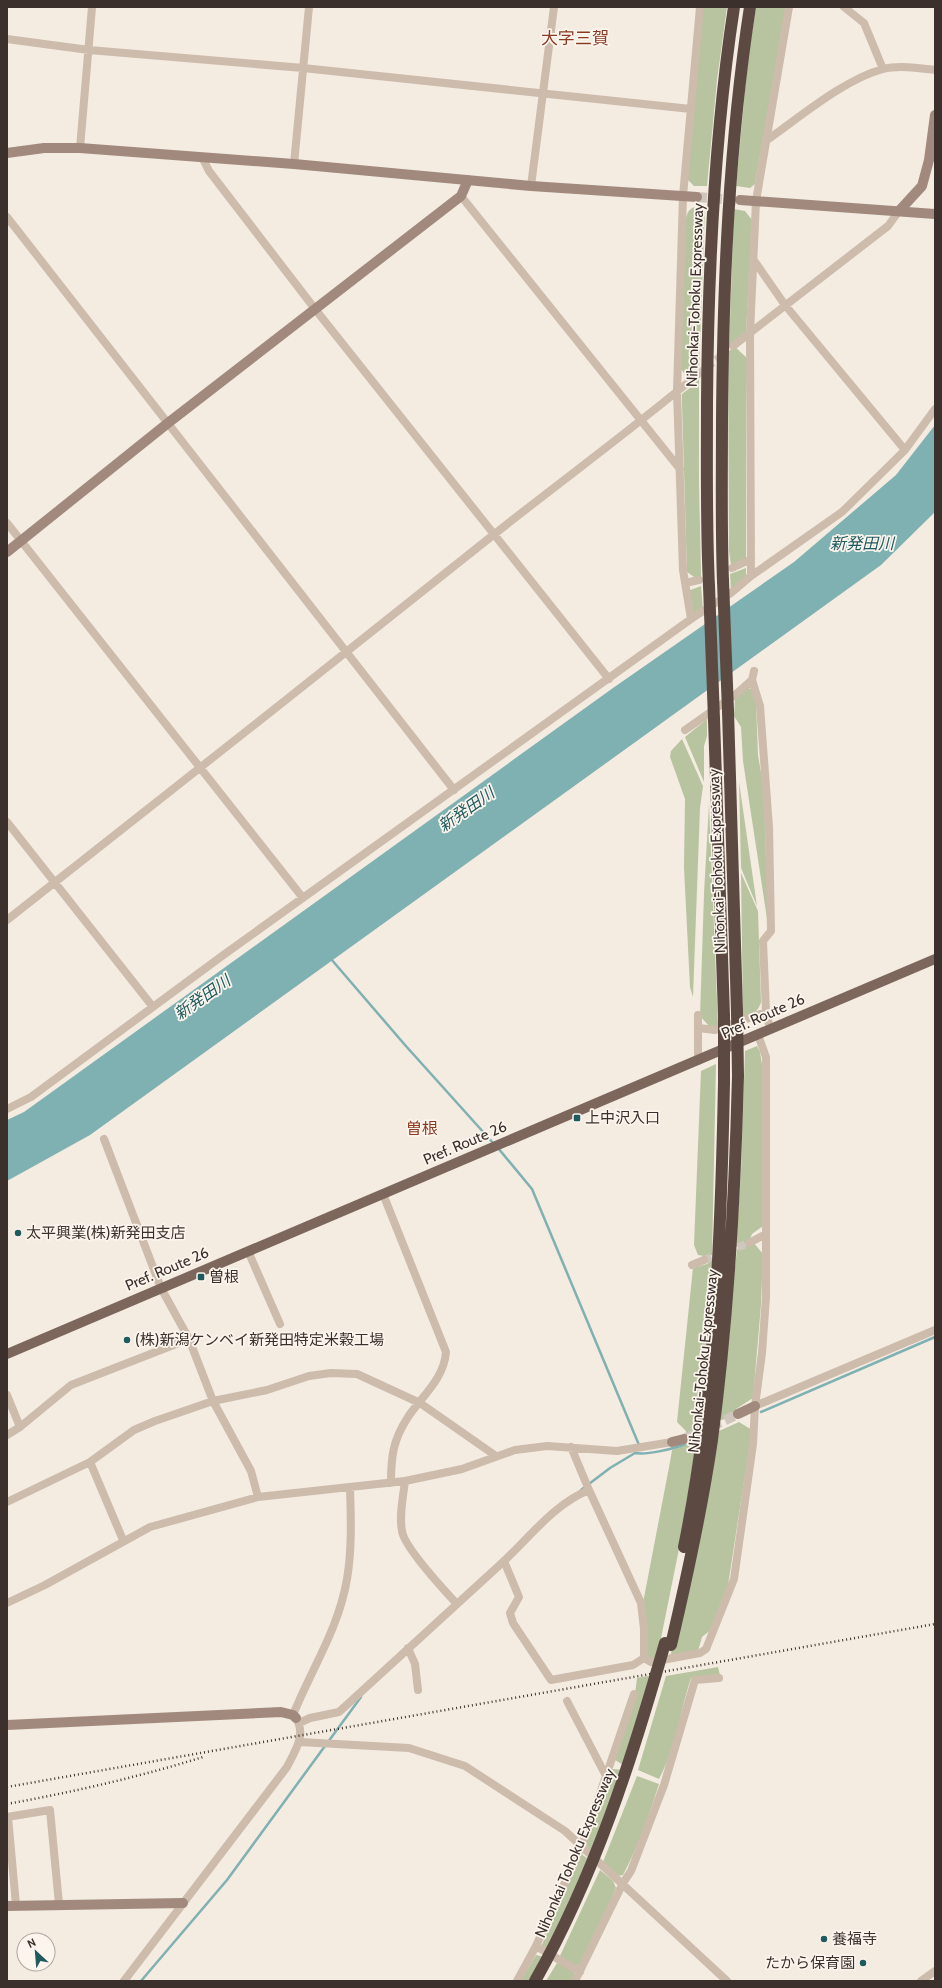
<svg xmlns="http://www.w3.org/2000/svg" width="942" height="1988" viewBox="0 0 942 1988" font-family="Cabin,'Noto Sans JP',sans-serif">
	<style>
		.green { fill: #b8c4a0 }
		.water { fill: #7fb0b2 }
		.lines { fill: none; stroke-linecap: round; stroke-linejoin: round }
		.stream { stroke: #7fb0b2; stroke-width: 2.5 }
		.street-tunnel { stroke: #cfc6bd; stroke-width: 8; stroke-dasharray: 8 4; stroke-linecap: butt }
		.secondary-tunnel { stroke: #cfc6bd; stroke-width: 10; stroke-dasharray: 10 5; stroke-linecap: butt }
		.street { stroke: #cdbbac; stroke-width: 8 }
		.secondary { stroke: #a18a7d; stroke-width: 10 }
		.primary { stroke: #7d675c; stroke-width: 10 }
		.highway { stroke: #5c4a42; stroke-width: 12 }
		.rail { stroke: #3b302b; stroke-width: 2.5; stroke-dasharray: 1 3; stroke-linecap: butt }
		.highway-bridge { stroke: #5c4a42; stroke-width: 12 }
		.poi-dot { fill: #1f5a5e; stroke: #fbf5ee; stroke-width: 1.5 }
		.labels { text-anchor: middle; stroke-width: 3.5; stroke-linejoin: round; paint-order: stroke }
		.street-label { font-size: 15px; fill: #3b302b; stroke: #fbf5ee }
		.poi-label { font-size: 15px; fill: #3b302b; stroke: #fbf5ee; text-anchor: start }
		.water-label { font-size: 16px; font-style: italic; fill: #1f5a5e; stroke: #fbf5ee }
		.neighbourhood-label { font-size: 16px; fill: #8c3b22; stroke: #fbf5ee }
		.quarter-label { font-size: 17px; fill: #8c3b22; stroke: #fbf5ee }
	</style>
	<rect width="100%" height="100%" fill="#f4ebe1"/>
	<path class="green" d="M 701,7 L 727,7 L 717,80 L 707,186 L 694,186 L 686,178 Z
		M 756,7 L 786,7 L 755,184 L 750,188 L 736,186 L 748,58 Z
		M 699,207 L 705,208 L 699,371 L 693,376 L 684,373 L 681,369 L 685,223 C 687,213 688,207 699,207 Z
		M 734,209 L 745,211 L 752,220 L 746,333 L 729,348 Z
		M 735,347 L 747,358 L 748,362 L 746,397 L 746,560 L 731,565 L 729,551 L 728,358 L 729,351 Z
		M 699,376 L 699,485 L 701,571 L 701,577 L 697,579 L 687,572 L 682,404 L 682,394 L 695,384 Z
		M 746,568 L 746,578 L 731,590 L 730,574 Z
		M 701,586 L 703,610 L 693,613 L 688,591 Z
		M 748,688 L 751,689 L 756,701 L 758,755 L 764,790 L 768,925 L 743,761 L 741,727 L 734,716 L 735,699 Z
		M 707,719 L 707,736 L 704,746 L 704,782 L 685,737 Z
		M 682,739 L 703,786 L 700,808 L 693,997 L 690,987 L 684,868 L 685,799 L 670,757 L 671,751 Z
		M 739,782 L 757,906 L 741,868 Z
		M 709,804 L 718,1026 L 709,1026 L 700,1016 L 704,894 Z
		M 741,873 L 758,911 L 761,1002 C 758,1012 753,1014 743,1018 Z
		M 757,1046 L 760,1052 L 763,1071 L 763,1226 L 752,1234 L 750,1239 L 752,1241 L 736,1247 L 741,1172 L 745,1051 Z
		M 716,1064 L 712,1255 L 700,1260 L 704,1256 L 698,1255 L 694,1245 L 701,1071 Z
		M 753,1242 L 763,1254 L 761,1305 L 753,1398 L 736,1409 L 738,1413 L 722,1420 L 719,1419 L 737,1249 Z
		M 713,1259 L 704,1370 L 697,1431 L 685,1437 L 686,1431 L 677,1422 L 693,1268 L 707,1264 Z
		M 739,1422 L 752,1430 L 728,1585 L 712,1629 L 702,1637 L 698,1651 L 670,1658 L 719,1431 Z
		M 696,1441 L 684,1524 L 657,1658 L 648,1659 L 643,1603 L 670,1462 L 672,1450 Z
		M 718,1667 L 720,1675 L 691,1678 C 680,1711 676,1748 659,1779 L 638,1770 L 666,1676 Z
		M 653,1675 L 625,1766 L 615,1760 L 635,1694 L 637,1678 Z
		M 613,1769 L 623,1770 L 593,1852 L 585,1844 Z
		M 637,1776 L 659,1784 C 649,1815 638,1847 623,1875 L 617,1876 L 603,1862 Z
		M 581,1854 L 590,1860 L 548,1951 L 541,1947 Z
		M 600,1870 L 613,1881 L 616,1888 L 581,1965 L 576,1966 L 559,1958 Z
		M 536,1955 L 544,1957 L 531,1981 L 521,1981 Z
		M 557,1963 L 572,1970 L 576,1976 L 573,1981 L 546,1981 Z"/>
	<path class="water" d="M 935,425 L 935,512 L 881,565 L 90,1135 L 7,1181 L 7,1120 L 24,1112 L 613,688 L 794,562 L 896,475 Z"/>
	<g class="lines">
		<path class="stream" d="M 331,959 L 405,1045 L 494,1144
			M 498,1148 L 532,1189 L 639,1445
			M 761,1412 L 935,1337
			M 581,1490 L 610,1468 L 635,1453 C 647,1455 674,1449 685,1444
			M 328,1742 L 361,1697
			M 141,1981 L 227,1880 L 325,1746"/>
		<path class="street-tunnel" d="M 697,375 L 725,353
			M 704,1260 L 749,1243"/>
		<path class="secondary-tunnel" d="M 697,197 L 736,200
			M 684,1439 L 738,1414"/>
		<path class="street" d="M 844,7 L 864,23 L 883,69
			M 7,39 L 89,50 L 303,68 L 691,109
			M 767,140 C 800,117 845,79 883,69 C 899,65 919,68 935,70
			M 80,148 L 92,7
			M 202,157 L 209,171 L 315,309 L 609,679
			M 294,164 L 309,7
			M 531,186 L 554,7
			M 461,196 L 680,469
			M 7,217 L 454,790
			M 753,259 L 785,305 L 905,450
			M 733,346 L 888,226 L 899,211
			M 7,523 L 303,898
			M 732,568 L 751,559
			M 751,576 L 842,512 L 905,450 L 935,409
			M 685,583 L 699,580
			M 691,619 L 683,570 L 677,391 L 683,196 L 700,7
			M 754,671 L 752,680 L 760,706 L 769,827 L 771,931 L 763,941 L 766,1012 L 770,1028
			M 685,730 L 735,695 L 752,680
			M 7,822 L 153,1007
			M 7,920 C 169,792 331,665 492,536 C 560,482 630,431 697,375
			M 698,1015 L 698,1061
			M 699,1028 L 715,1030 L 766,1012
			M 7,1109 L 31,1097 L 222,956 L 691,619 L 731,593 L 751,576 L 750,333 L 756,201 L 789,7
			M 104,1139 L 161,1288 L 189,1339 L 213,1401 L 251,1471 L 258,1497
			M 383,1194 L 446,1352 C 444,1379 422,1396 408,1417 C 393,1440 391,1456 391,1483
			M 749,1243 L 766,1234
			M 248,1251 L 280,1324
			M 692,1265 L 704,1260
			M 7,1395 L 20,1427
			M 755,1406 L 935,1330
			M 7,1435 L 20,1427 L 71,1385 L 189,1339
			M 571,1447 L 589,1490 L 641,1603 L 644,1629 L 644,1658
			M 90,1462 L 123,1540
			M 405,1481 C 403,1498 399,1515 402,1531 C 404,1547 444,1590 456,1603
			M 7,1502 L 90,1462 L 134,1430 L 155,1421 L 213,1401 L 267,1390 L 309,1376 L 331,1373 L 357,1374 L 420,1403 L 496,1456
			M 504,1561 L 519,1597 L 510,1613 L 513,1623 L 551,1680 L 633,1665 L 644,1658 L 651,1662 L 700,1653 L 706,1649 L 734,1579 L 753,1444 L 755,1406 L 762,1353 L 766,1297 L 766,1057 L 758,1035
			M 7,1603 L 45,1585 L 150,1527 L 258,1497 L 405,1481 L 462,1469 L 515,1450 L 547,1446 L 617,1451 L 672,1442
			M 408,1648 L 415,1664 L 418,1690
			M 293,1715 C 311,1670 339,1628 347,1579 C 352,1550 351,1518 350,1488
			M 299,1723 L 310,1718 L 339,1712 C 394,1662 448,1612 503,1562 C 530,1537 554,1504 589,1490
			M 300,1742 L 409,1748 L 465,1766 L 565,1831 L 727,1981
			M 606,1776 L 634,1694
			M 7,1817 L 50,1810 L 59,1904
			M 8,1817 L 16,1905
			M 536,1946 L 580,1972
			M 124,1981 L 287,1767 C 294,1753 307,1734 296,1719
			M 517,1981 L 536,1946 L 582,1845 L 606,1776 L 567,1701
			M 575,1981 L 623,1883 L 631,1871 L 664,1785 L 695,1680 L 719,1678
			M 921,1981 L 935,1971"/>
		<path class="secondary" d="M 7,153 L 44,148 L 80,148 L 294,164 L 531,186 L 697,197
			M 740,200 L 935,214
			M 899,211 L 922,186 L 929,160 L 935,115
			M 7,552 L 168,423 L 461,196 L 468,180
			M 738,1414 L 755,1406
			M 672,1442 L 684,1439
			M 7,1725 L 281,1712 L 293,1715 L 296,1718
			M 7,1906 L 183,1903"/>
		<path class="primary" d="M 7,1354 L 935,959"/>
		<path class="highway" d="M 723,581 C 721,528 722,474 722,421 C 723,282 729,144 750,7
			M 709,586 C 706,524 707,463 707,402 C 708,270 714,137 734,7
			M 728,711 L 737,1011
			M 714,719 L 724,1016
			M 684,1547 C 715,1395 721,1238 724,1083
			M 671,1645 C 687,1577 702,1509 712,1440 C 728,1320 735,1198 738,1076"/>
		<path class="rail" d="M 7,1787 L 935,1624
			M 7,1804 C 73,1792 139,1777 203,1757"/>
		<path class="highway-bridge" d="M 723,581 L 728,711
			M 709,586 L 714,719
			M 737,1011 L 738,1076
			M 724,1083 L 724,1016
			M 535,1981 C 595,1875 632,1759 665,1643"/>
	</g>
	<g class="poi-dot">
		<rect x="573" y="1114" width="8" height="8" rx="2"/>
		<circle cx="18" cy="1233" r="4"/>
		<rect x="197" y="1273" width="8" height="8" rx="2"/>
		<circle cx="127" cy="1340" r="4"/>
		<circle cx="824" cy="1939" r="4"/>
		<circle cx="863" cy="1963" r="4"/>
	</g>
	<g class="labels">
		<g class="street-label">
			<text transform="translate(695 295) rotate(-88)" y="5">Nihonkai-Tohoku Expressway</text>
			<text transform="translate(717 861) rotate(-92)" y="5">Nihonkai-Tohoku Expressway</text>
			<text transform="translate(763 1016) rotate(-24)" y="5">Pref. Route 26</text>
			<text transform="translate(465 1143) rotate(-23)" y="5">Pref. Route 26</text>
			<text transform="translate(167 1269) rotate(-23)" y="5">Pref. Route 26</text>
			<text transform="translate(703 1361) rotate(-84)" y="5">Nihonkai-Tohoku Expressway</text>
			<text transform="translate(575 1853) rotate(-67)" y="5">Nihonkai Tohoku Expressway</text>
		</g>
		<g class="poi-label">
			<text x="585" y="1123">上中沢入口</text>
			<text x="26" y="1238">太平興業(株)新発田支店</text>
			<text x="209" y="1282">曽根</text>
			<text x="135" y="1345">(株)新潟ケンベイ新発田特定米穀工場</text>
			<text x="832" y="1944">養福寺</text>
			<text x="855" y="1968" text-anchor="end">たから保育園</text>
		</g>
		<g class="water-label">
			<text x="862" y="549">新発田川</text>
			<text transform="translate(466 809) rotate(-35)" y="6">新発田川</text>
			<text transform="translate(202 997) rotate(-35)" y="6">新発田川</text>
		</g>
		<g class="neighbourhood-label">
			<text x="422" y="1134">曽根</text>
		</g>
		<g class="quarter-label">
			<text x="575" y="44">大字三賀</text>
		</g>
	</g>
	<rect width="942" height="1988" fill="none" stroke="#3b302b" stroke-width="16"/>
	<g transform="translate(36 1952) rotate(334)"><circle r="19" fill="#fbf5ee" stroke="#aea6a0"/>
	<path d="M0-3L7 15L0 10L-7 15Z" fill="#1f5a5e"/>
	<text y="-6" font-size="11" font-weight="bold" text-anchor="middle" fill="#3b302b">N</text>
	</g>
</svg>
